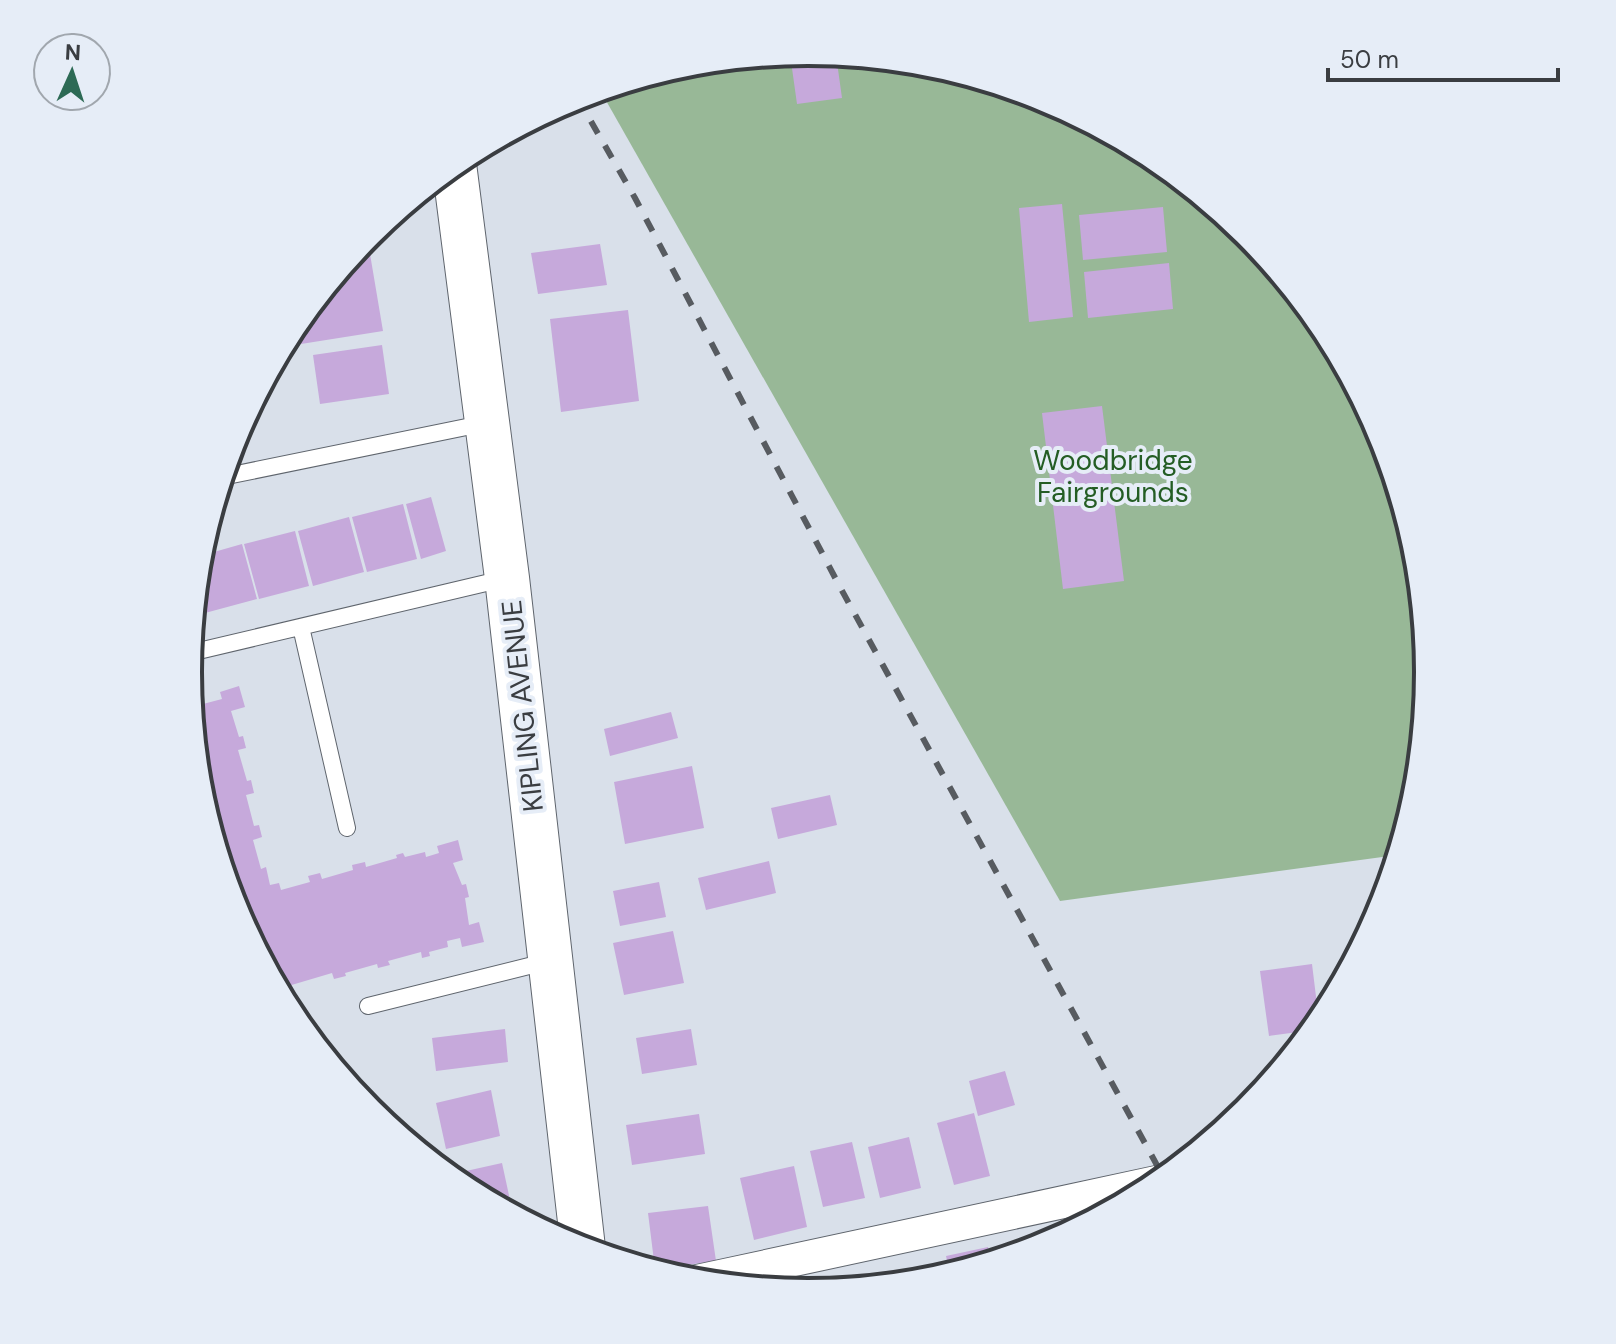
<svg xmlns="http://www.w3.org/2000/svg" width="1616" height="1344" viewBox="0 0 1616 1344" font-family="'DM Sans',sans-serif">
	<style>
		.green { fill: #98b897 }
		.building { fill: #c6a9db }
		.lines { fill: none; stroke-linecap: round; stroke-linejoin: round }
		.lane-casing { stroke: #5f656d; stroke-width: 18 }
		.street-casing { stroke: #5f656d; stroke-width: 34 }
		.secondary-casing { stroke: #5f656d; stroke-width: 46 }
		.lane { stroke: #fff; stroke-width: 16 }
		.street { stroke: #fff; stroke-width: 32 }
		.secondary { stroke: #fff; stroke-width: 44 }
		.rail { stroke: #575b60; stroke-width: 6; stroke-dasharray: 14 14; stroke-linecap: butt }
		.labels { text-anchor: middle; stroke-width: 8; stroke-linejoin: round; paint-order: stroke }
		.park-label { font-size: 28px; fill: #245d24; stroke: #e6edf7 }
		.street-label { font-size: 28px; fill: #3a3d41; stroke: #e6edf7 }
		.rim { fill: none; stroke: #3a3d41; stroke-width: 4 }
	</style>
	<rect width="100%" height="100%" fill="#d9e0ea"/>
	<path class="green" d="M 808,52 L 929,64 L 1046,99 L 1153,157 L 1247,234 L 1324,328 L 1381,435 L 1416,551 L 1428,672 L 1416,793 L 1397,855 L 1060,901 L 600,90 L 687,64 Z"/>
	<path class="building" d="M 808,52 L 836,55 L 842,98 L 797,104 L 790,54 Z
		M 1062,204 L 1073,317 L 1029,322 L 1019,208 Z
		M 1163,207 L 1167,252 L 1083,260 L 1079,215 Z
		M 600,244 L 607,285 L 538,294 L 531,253 Z
		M 369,248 L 383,331 L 282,347 L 293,327 L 356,250 Z
		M 1169,263 L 1173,309 L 1088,318 L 1084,272 Z
		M 628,310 L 639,401 L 561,412 L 550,319 Z
		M 382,345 L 389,394 L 320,404 L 313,355 Z
		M 1102,406 L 1124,581 L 1063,589 L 1042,413 Z
		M 431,497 L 446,551 L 421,559 L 406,504 Z
		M 403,504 L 417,559 L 367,572 L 352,517 Z
		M 349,517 L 364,572 L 313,586 L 298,531 Z
		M 295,531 L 309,586 L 259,599 L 244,544 Z
		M 242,544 L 257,599 L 205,613 L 197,582 L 200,556 Z
		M 239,686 L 245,707 L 231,711 L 239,737 L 243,736 L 246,748 L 238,750 L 247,781 L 251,780 L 254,793 L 246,795 L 254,826 L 259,825 L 262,837 L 253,840 L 261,869 L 266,867 L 270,885 L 279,883 L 281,890 L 310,882 L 308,876 L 320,873 L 322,879 L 353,870 L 352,865 L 365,862 L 366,867 L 397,858 L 396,855 L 403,853 L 405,857 L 425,852 L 426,857 L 439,853 L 437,846 L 458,840 L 463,860 L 453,863 L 462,885 L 466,884 L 469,897 L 465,898 L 469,925 L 479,922 L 484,942 L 462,947 L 460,938 L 447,941 L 448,947 L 429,952 L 430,956 L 422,958 L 421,952 L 388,961 L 390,965 L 378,968 L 377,964 L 345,973 L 346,976 L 334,979 L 332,973 L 278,989 L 235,909 L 200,793 L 191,702 L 202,699 L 203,704 L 222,699 L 220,692 Z
		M 671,712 L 678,738 L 610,756 L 604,729 Z
		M 692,766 L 704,828 L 625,844 L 614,782 Z
		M 830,795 L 837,825 L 778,839 L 771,808 Z
		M 769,861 L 776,893 L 706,910 L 698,878 Z
		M 659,882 L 666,917 L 620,926 L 613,891 Z
		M 673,931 L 684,983 L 624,995 L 613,943 Z
		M 1312,964 L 1319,1021 L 1313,1030 L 1269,1036 L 1260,971 Z
		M 505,1029 L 508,1062 L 436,1071 L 432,1038 Z
		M 691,1029 L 697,1065 L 642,1074 L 636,1038 Z
		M 1005,1071 L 1015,1105 L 978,1116 L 969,1081 Z
		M 491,1090 L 500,1136 L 446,1149 L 436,1103 Z
		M 974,1113 L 990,1176 L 954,1185 L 937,1123 Z
		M 699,1114 L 705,1154 L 632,1165 L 626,1125 Z
		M 909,1137 L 921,1188 L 880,1198 L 868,1147 Z
		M 852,1142 L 865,1198 L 823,1207 L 810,1151 Z
		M 502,1163 L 513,1214 L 463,1187 L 448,1175 Z
		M 794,1166 L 807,1227 L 754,1240 L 740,1178 Z
		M 708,1206 L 716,1261 L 655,1269 L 648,1213 Z
		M 988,1247 L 991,1261 L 950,1274 L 946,1256 Z"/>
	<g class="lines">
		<defs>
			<path id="lane" d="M 222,477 L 486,423
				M 301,627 L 347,828
				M 190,653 L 503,579
				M 368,1006 L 549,961"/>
			<path id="street" d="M 697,1281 L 1161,1181"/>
			<path id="secondary" d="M 454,164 L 507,578 L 583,1248"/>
		</defs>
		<use href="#lane" class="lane-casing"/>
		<use href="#street" class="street-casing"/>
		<use href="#secondary" class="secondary-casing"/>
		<use href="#lane" class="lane"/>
		<use href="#street" class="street"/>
		<use href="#secondary" class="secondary"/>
		<path class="rail" d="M 577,97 L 635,198 L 840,587 L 1164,1178"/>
	</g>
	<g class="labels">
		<g class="park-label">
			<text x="1113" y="470">Woodbridge<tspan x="1113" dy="32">Fairgrounds</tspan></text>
		</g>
		<g class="street-label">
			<text transform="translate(522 706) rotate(-96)" y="10">KIPLING AVENUE</text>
		</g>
	</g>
	<path d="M0 0H1616V1344H0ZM202 672a606 606 0 1 1 1212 0a606 606 0 1 1-1212 0Z" fill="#e6edf7" fill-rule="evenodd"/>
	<path class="rim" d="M202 672a606 606 0 1 1 1212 0a606 606 0 1 1-1212 0Z"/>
	<g transform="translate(72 72) rotate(3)"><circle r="38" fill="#e6edf7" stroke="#a1a7ae" stroke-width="2"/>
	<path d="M0-6L14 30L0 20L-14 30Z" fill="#2d6a55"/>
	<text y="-12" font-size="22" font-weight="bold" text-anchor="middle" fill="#3a3d41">N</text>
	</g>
	<path d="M1328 68v12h230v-12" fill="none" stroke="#3a3d41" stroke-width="4"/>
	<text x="1340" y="68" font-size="24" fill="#3a3d41" stroke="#e6edf7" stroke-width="6" paint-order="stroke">50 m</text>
</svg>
